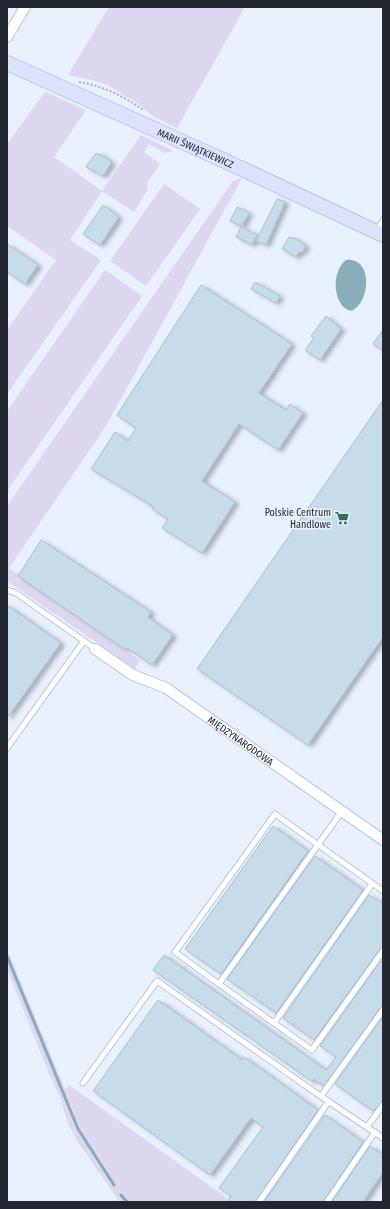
<svg xmlns="http://www.w3.org/2000/svg" width="390" height="1209" viewBox="0 0 390 1209" font-family="'Fira Sans Condensed',sans-serif">
	<style>
		.green { fill: #ddd7f2 }
		.water { fill: #89aebb }
		.lines { fill: none; stroke-linecap: round; stroke-linejoin: round }
		.stream { stroke: #89aebb; stroke-width: 3 }
		.building { fill: #c7dceb; stroke: #abbfce; filter: url(#shadow) }
		.lane-casing { stroke: #bac7da; stroke-width: 7 }
		.street-casing { stroke: #bac7da; stroke-width: 12 }
		.secondary-casing { stroke: #bac7da; stroke-width: 16 }
		.path { stroke: #abb2bd; stroke-width: 2; stroke-dasharray: 2 2; stroke-linecap: butt }
		.lane { stroke: #fff; stroke-width: 5 }
		.street { stroke: #fff; stroke-width: 10 }
		.secondary { stroke: #dee2ff; stroke-width: 14 }
		.labels { text-anchor: middle; stroke-width: 3; stroke-linejoin: round; paint-order: stroke }
		.street-label { font-size: 10px; fill: #232830; stroke: #e8f0fc }
		.poi-label { font-size: 10px; fill: #232830; stroke: #e8f0fc; text-anchor: end }
	</style>
	<defs>
		<filter id="shadow"><feDropShadow dx="4" dy="2" stdDeviation="2" flood-color="#0004"/></filter>
	</defs>
	<rect width="100%" height="100%" fill="#e8f0fc"/>
	<path class="green" d="M 109,7 L 245,7 L 177,128 L 154,117 L 135,101 L 107,85 L 92,80 L 68,75 Z
		M 45,92 L 86,110 L 54,157 L 102,191 L 141,135 L 172,150 L 171,152 L 164,153 L 149,144 L 144,152 L 160,164 L 148,181 L 147,191 L 134,212 L 102,191 L 70,240 L 101,260 L 7,394 L 7,330 L 56,260 L 7,226 L 7,144 Z
		M 242,178 L 106,426 L 9,568 L 140,661 L 135,669 L 7,581 L 8,568 L 7,567 L 7,506 L 233,181 Z
		M 164,184 L 200,209 L 146,286 L 110,261 Z
		M 105,270 L 142,296 L 7,491 L 7,411 Z
		M 7,949 L 65,1089 L 69,1085 L 228,1199 L 225,1202 L 120,1202 L 76,1139 L 68,1123 L 60,1097 L 50,1076 L 7,969 Z"/>
	<path class="water" d="M 346,260 C 373,256 371,303 351,311 C 332,306 331,271 346,260 Z"/>
	<g class="lines">
		<path class="stream" d="M 7,956 L 78,1129 L 114,1185
			M 121,1195 L 127,1202"/>
	</g>
	<path class="building" d="M 96,153 L 99,155 L 100,154 L 112,162 L 103,176 L 86,167 Z
		M 277,199 L 285,202 L 266,245 L 256,241 Z
		M 103,205 L 119,217 L 100,245 L 83,234 Z
		M 237,207 L 249,213 L 242,226 L 230,221 Z
		M 241,227 L 257,235 L 252,245 L 236,237 Z
		M 289,237 L 296,239 L 306,246 L 302,253 L 299,252 L 296,257 L 282,249 Z
		M 7,244 L 38,265 L 25,284 L 7,272 Z
		M 255,282 L 280,296 L 276,303 L 251,289 Z
		M 201,285 L 292,344 L 259,393 L 286,410 L 290,404 L 303,413 L 278,450 L 239,424 L 202,481 L 235,502 L 202,553 L 162,528 L 168,519 L 152,509 L 154,507 L 91,469 L 115,432 L 128,441 L 136,428 L 117,415 Z
		M 326,316 L 341,329 L 320,360 L 305,350 L 314,338 L 311,336 Z
		M 383,330 L 383,351 L 373,344 Z
		M 383,400 L 383,637 L 308,745 L 197,669 Z
		M 41,540 L 151,612 L 148,617 L 173,635 L 152,665 L 127,648 L 126,650 L 18,576 Z
		M 7,605 L 61,643 L 7,718 Z
		M 273,826 L 308,851 L 221,974 L 185,949 Z
		M 315,856 L 363,890 L 276,1013 L 227,979 Z
		M 369,895 L 383,903 L 383,947 L 380,949 L 314,1040 L 283,1018 Z
		M 164,955 L 326,1070 L 336,1057 L 320,1046 L 383,958 L 383,1006 L 380,1008 L 324,1086 L 314,1079 L 313,1082 L 153,970 Z
		M 158,1000 L 242,1060 L 244,1057 L 318,1110 L 255,1202 L 227,1202 L 231,1196 L 219,1188 L 263,1127 L 251,1118 L 210,1175 L 93,1091 Z
		M 383,1017 L 383,1101 L 373,1111 L 335,1084 Z
		M 325,1115 L 363,1142 L 323,1202 L 264,1202 Z
		M 370,1146 L 383,1155 L 383,1172 L 363,1202 L 332,1202 Z"/>
	<g class="lines">
		<defs>
			<path id="lane" d="M 377,232 L 383,220
				M 7,590 L 16,593 L 84,641
				M 7,748 L 84,641 L 95,649
				M 342,811 L 219,984 L 175,952 L 275,814 L 383,891
				M 219,984 L 312,1050 L 383,951
				M 274,1023 L 372,884
				M 83,1083 L 157,981 L 316,1093 L 383,1138
				M 321,1096 L 383,1010
				M 367,1127 L 383,1105
				M 259,1202 L 329,1101
				M 327,1202 L 375,1132"/>
			<g id="street">
				<path d="M 7,37 L 25,7"/>
				<path id="s1" d="M 95,649 L 133,675 L 166,688 L 383,840"/>
			</g>
			<g id="secondary">
				<path id="s2" d="M 7,63 L 236,166 L 383,235"/>
			</g>
		</defs>
		<use href="#lane" class="lane-casing"/>
		<use href="#street" class="street-casing"/>
		<use href="#secondary" class="secondary-casing"/>
		<path class="path" d="M 79,82 C 100,85 127,97 144,111"/>
		<use href="#lane" class="lane"/>
		<use href="#street" class="street"/>
		<use href="#secondary" class="secondary"/>
	</g>
	<defs>
		<symbol id="supermarket-bare" viewBox="-9 -9 18 18"><path d="M-6-5.5h2.5l.6 2H6L4.5 2H-2.5L-4.4-4H-6ZM-1.5 3.2a1.3 1.3 0 1 0 .1 0ZM3 3.2a1.3 1.3 0 1 0 .1 0Z" fill="#336b53" stroke="#e8f0fc" stroke-width="2.5" paint-order="stroke"/></symbol>
	</defs>
	<g fill-rule="evenodd">
		<use href="#supermarket-bare" x="332" y="508" width="20" height="20"/>
	</g>
	<g class="labels">
		<g class="street-label">
			<text dy="4" stroke="none"><textPath href="#s2" startOffset="207">MARII ŚWIĄTKIEWICZ</textPath></text>
			<text dy="4" stroke="none"><textPath href="#s1" startOffset="173">MIĘDZYNARODOWA</textPath></text>
		</g>
		<g class="poi-label">
			<text x="331" y="516">Polskie Centrum<tspan x="331" dy="12">Handlowe</tspan></text>
		</g>
	</g>
	<rect width="390" height="1209" fill="none" stroke="#232830" stroke-width="16"/>
</svg>
